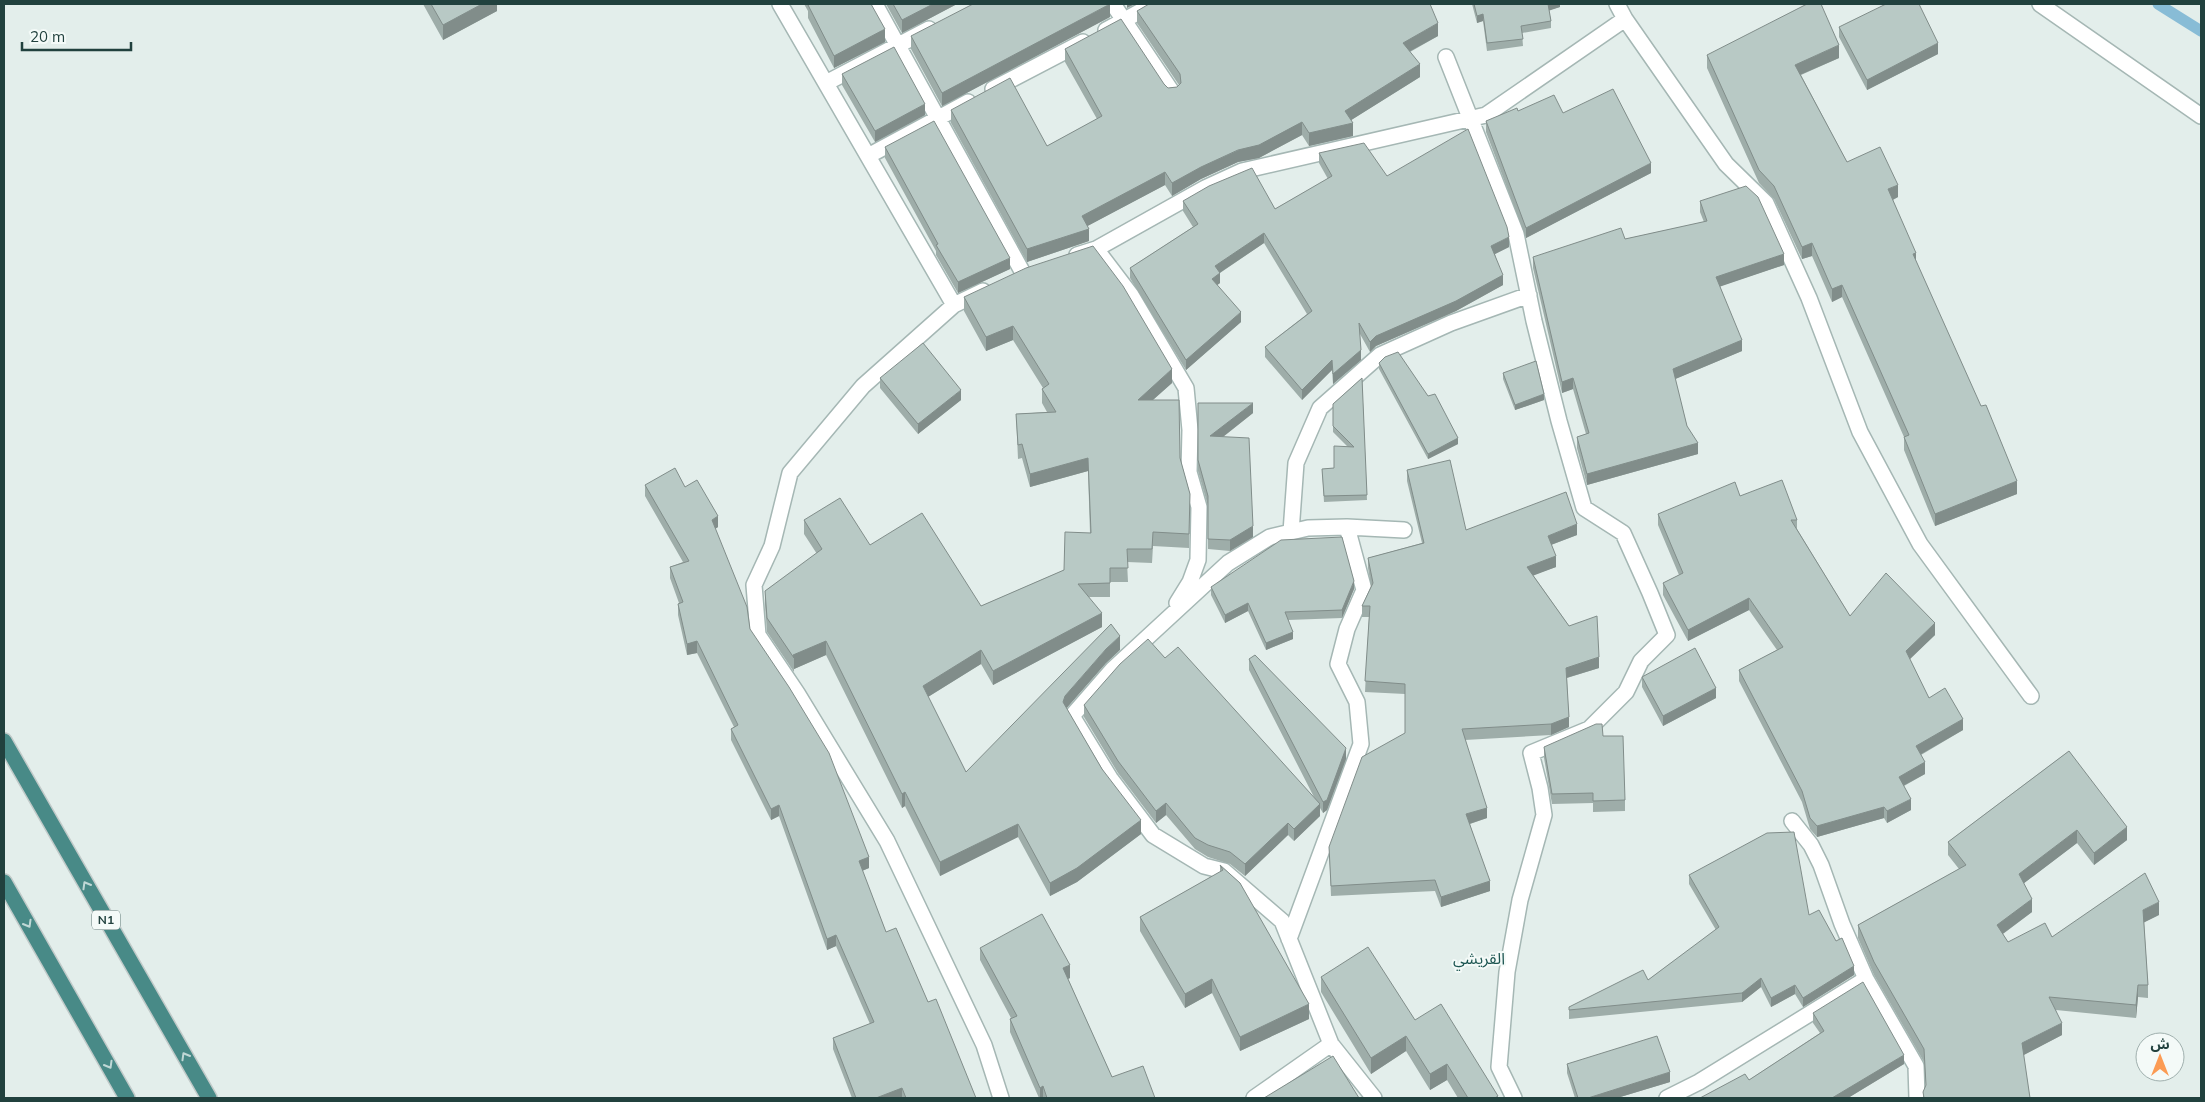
<svg xmlns="http://www.w3.org/2000/svg" width="2205" height="1102" viewBox="0 0 2205 1102" font-family="Mulish,'Noto Sans Arabic',sans-serif">
	<style>
		.lines { fill: none; stroke-linecap: round; stroke-linejoin: round }
		.stream { stroke: #88bcd6; stroke-width: 11 }
		.minor-casing { stroke: #a5b7b4; stroke-width: 18 }
		.trunk-casing { stroke: #c1cac9; stroke-width: 18 }
		.minor { stroke: #fff; stroke-width: 15 }
		.trunk { stroke: #488a87; stroke-width: 15 }
		.wall { fill: #9eada9 }
		.shaded-wall { fill: #818d8a }
		.building { fill: #b8c9c5; stroke: #818d8a }
		.oneway { stroke: #c0d8d6 }
		.labels { text-anchor: middle; stroke-width: 4; stroke-linejoin: round; paint-order: stroke }
		.shield { fill: #f4faf8; stroke: #607876; stroke-width: 1 }
		.shield-label { font-size: 12px; font-weight: bold; fill: #21413e }
		.quarter-label { font-size: 16px; fill: #1c5551; stroke: #f4faf8 }
	</style>
	<rect width="100%" height="100%" fill="#e3eeeb"/>
	<g class="lines">
		<path class="stream" d="M 2158,4 L 2201,31"/>
		<defs>
			<path id="minor" d="M 780,4 L 954,305
				M 875,4 L 1023,273
				M 1113,4 L 1172,92
				M 1617,4 L 1625,19 L 1726,164 L 1766,203 L 1809,298 L 1860,432 L 1920,544 L 2031,696
				M 2040,4 L 2201,116
				M 1106,30 L 1154,4
				M 1446,57 L 1516,234 L 1534,321 L 1559,421 L 1584,508 L 1623,533 L 1650,593 L 1667,635 L 1641,661 L 1626,692 L 1589,729 L 1531,753 L 1540,788 L 1544,815 L 1520,900 L 1507,972 L 1499,1067 L 1514,1098
				M 826,83 L 929,29
				M 993,89 L 1083,42
				M 868,156 L 968,102
				M 1096,249 L 1131,295 L 1186,388 L 1190,430 L 1189,472 L 1199,507 L 1198,560 L 1190,582 L 1177,603
				M 1077,255 L 1096,249 L 1205,188 L 1242,171 L 1486,115 L 1625,19
				M 983,291 L 954,305 L 863,386 L 790,473 L 772,546 L 754,585 L 758,635 L 797,693 L 887,841 L 984,1045 L 1001,1098
				M 1291,532 L 1296,463 L 1320,408 L 1380,355 L 1451,323 L 1529,295
				M 1792,821 L 1811,845 L 1821,865 L 1842,924 L 1866,979 L 1916,1066 L 1917,1098
				M 1289,939 L 1361,744 L 1357,702 L 1338,664 L 1347,629 L 1364,590 L 1347,527
				M 1331,1044 L 1374,1098
				M 1254,1098 L 1331,1044 L 1282,921 L 1224,871 L 1204,866 L 1153,835 L 1110,778 L 1072,716 L 1113,669 L 1228,563 L 1270,537 L 1308,528 L 1347,527 L 1404,530
				M 1667,1098 L 1699,1082 L 1866,979"/>
			<path id="trunk" d="M 4,741 L 209,1098
				M 4,882 L 127,1098"/>
		</defs>
		<use href="#minor" class="minor-casing"/>
		<use href="#trunk" class="trunk-casing"/>
		<use href="#minor" class="minor"/>
		<use href="#trunk" class="trunk"/>
	</g>
	<path class="wall" d="M 423,4 L 497,4 L 497,11 L 443,40 Z
		M 804,4 L 871,4 L 885,42 L 834,68 L 808,18 L 808,11 Z
		M 886,4 L 957,4 L 902,33 Z
		M 1472,4 L 1560,4 L 1560,7 L 1549,10 L 1551,21 L 1551,28 L 1522,33 L 1523,46 L 1487,51 L 1483,21 L 1477,23 Z
		M 1137,11 L 1438,36 L 1410,52 L 1420,77 L 1351,120 L 1353,136 L 1309,146 L 1302,135 L 1259,158 L 1238,162 L 1201,179 L 1172,196 L 1165,185 L 1087,226 L 1089,241 L 1027,262 L 951,123 L 951,110 L 1047,146 L 1097,119 L 1065,62 L 1065,49 L 1164,84 L 1168,88 L 1177,87 L 1179,85 L 1137,23 Z
		M 1110,17 L 942,106 L 911,49 L 911,36 Z
		M 1839,27 L 1938,54 L 1867,90 L 1839,37 Z
		M 1707,55 L 1839,58 L 1801,75 L 1847,162 L 1898,197 L 1893,200 L 1916,261 L 2017,494 L 1935,526 L 1904,450 L 1904,437 L 1842,297 L 1832,302 L 1812,256 L 1802,259 L 1774,199 L 1759,183 L 1707,68 Z
		M 842,74 L 925,115 L 875,142 L 842,85 Z
		M 1518,111 L 1563,113 L 1651,173 L 1526,238 L 1486,132 L 1486,121 Z
		M 885,147 L 1010,269 L 958,293 L 936,255 L 936,251 L 885,158 Z
		M 1319,153 L 1387,176 L 1509,247 L 1495,254 L 1503,285 L 1456,311 L 1376,346 L 1370,352 L 1360,334 L 1361,360 L 1333,384 L 1332,370 L 1302,400 L 1265,357 L 1265,347 L 1307,314 L 1264,243 L 1220,273 L 1220,283 L 1217,285 L 1241,322 L 1186,370 L 1130,278 L 1130,268 L 1193,227 L 1183,211 L 1183,201 L 1275,209 L 1328,179 L 1319,163 Z
		M 1700,201 L 1784,265 L 1720,286 L 1742,351 L 1675,379 L 1687,426 L 1698,454 L 1587,485 L 1577,448 L 1577,437 L 1586,434 L 1573,389 L 1562,393 L 1533,268 L 1533,257 L 1625,239 L 1704,222 L 1700,212 Z
		M 964,297 L 1172,383 L 1153,400 L 1180,458 L 1190,494 L 1189,548 L 1153,546 L 1152,563 L 1127,562 L 1128,582 L 1110,582 L 1110,597 L 1089,597 L 1102,627 L 993,685 L 981,664 L 928,697 L 966,772 L 1120,650 L 1106,663 L 1066,708 L 1141,834 L 1077,882 L 1050,896 L 1018,837 L 940,876 L 905,806 L 902,808 L 826,655 L 794,669 L 794,672 L 767,632 L 765,605 L 765,591 L 817,554 L 804,534 L 804,520 L 870,545 L 981,606 L 1064,570 L 1090,533 L 1088,471 L 1030,487 L 1022,458 L 1018,459 L 1016,414 L 1047,412 L 1042,403 L 1042,389 L 1043,388 L 1013,340 L 986,351 L 964,311 Z
		M 1379,363 L 1458,444 L 1428,459 L 1379,369 Z
		M 1503,373 L 1544,400 L 1515,410 L 1503,379 Z
		M 880,378 L 961,400 L 918,434 L 880,388 Z
		M 1362,378 L 1367,500 L 1324,502 L 1322,469 L 1334,468 L 1348,447 L 1333,432 L 1333,404 Z
		M 1198,403 L 1253,413 L 1223,437 L 1253,537 L 1230,551 L 1208,549 L 1208,506 L 1198,471 Z
		M 1407,470 L 1466,530 L 1577,535 L 1551,545 L 1556,567 L 1533,575 L 1599,668 L 1567,678 L 1569,727 L 1551,735 L 1465,740 L 1487,818 L 1470,824 L 1490,891 L 1441,907 L 1435,891 L 1331,896 L 1329,847 L 1405,733 L 1405,694 L 1365,692 L 1369,617 L 1362,617 L 1362,606 L 1371,586 L 1368,568 L 1368,558 L 1422,543 L 1407,481 Z
		M 645,485 L 685,487 L 718,527 L 715,529 L 750,629 L 869,868 L 862,871 L 886,932 L 928,1002 L 976,1098 L 852,1098 L 833,1049 L 833,1038 L 870,1024 L 836,946 L 827,950 L 779,816 L 771,820 L 731,740 L 731,729 L 734,727 L 697,653 L 687,655 L 678,615 L 678,604 L 679,603 L 670,578 L 670,567 L 683,562 L 645,496 Z
		M 1740,496 L 1797,520 L 1797,529 L 1850,616 L 1935,635 L 1909,659 L 1929,698 L 1963,730 L 1921,755 L 1925,774 L 1904,786 L 1911,810 L 1887,823 L 1884,818 L 1817,837 L 1810,829 L 1802,802 L 1739,681 L 1739,670 L 1777,650 L 1749,610 L 1688,641 L 1663,595 L 1663,583 L 1679,575 L 1658,525 L 1658,514 Z
		M 1211,587 L 1354,589 L 1342,618 L 1288,620 L 1293,639 L 1266,650 L 1248,611 L 1225,623 L 1211,595 Z
		M 1165,658 L 1315,799 L 1249,670 L 1249,659 L 1346,759 L 1327,810 L 1323,813 L 1320,808 L 1320,816 L 1294,841 L 1288,835 L 1245,876 L 1230,864 L 1208,857 L 1195,849 L 1166,815 L 1156,823 L 1118,773 L 1084,717 L 1084,705 Z
		M 1642,677 L 1716,698 L 1663,726 L 1642,687 Z
		M 1603,736 L 1625,800 L 1625,811 L 1593,812 L 1593,803 L 1552,804 L 1544,758 L 1544,747 Z
		M 2069,751 L 2127,840 L 2094,865 L 2077,843 L 2024,883 L 2032,912 L 2003,934 L 2008,942 L 2052,937 L 2159,915 L 2144,922 L 2148,985 L 2148,998 L 2138,997 L 2136,1018 L 2056,1010 L 2062,1035 L 2023,1055 L 2030,1098 L 1923,1098 L 1923,1092 L 1926,1086 L 1924,1062 L 1874,975 L 1858,938 L 1858,925 L 1959,869 L 1948,855 L 1948,842 Z
		M 1220,865 L 1240,883 L 1309,1019 L 1240,1051 L 1212,993 L 1185,1008 L 1140,931 L 1140,917 L 1220,872 Z
		M 1689,875 L 1809,915 L 1854,975 L 1803,1007 L 1795,994 L 1771,1007 L 1761,987 L 1742,1002 L 1569,1019 L 1569,1007 L 1648,980 L 1716,930 L 1689,884 Z
		M 980,948 L 1070,978 L 1068,979 L 1112,1077 L 1155,1098 L 1039,1098 L 1010,1032 L 1010,1019 L 1011,1018 L 980,960 Z
		M 1321,977 L 1415,1020 L 1498,1098 L 1458,1098 L 1447,1080 L 1430,1090 L 1406,1051 L 1371,1074 L 1321,992 Z
		M 1813,1013 L 1904,1064 L 1848,1098 L 1700,1098 L 1749,1080 L 1820,1033 L 1813,1023 Z
		M 1567,1064 L 1670,1082 L 1617,1098 L 1575,1098 L 1567,1073 Z"/>
	<path class="shaded-wall" d="M 482,4 L 497,4 L 497,11 L 443,40 L 443,25 Z
		M 933,4 L 957,4 L 902,33 L 902,20 Z
		M 1110,4 L 1110,17 L 942,106 L 942,93 Z
		M 1127,4 L 1135,4 L 1127,8 Z
		M 1548,4 L 1560,4 L 1560,7 L 1548,11 Z
		M 1483,14 L 1483,21 L 1477,23 L 1477,16 Z
		M 1438,23 L 1438,36 L 1403,55 L 1403,43 Z
		M 885,29 L 885,42 L 834,68 L 834,56 Z
		M 1938,43 L 1938,54 L 1867,90 L 1867,80 Z
		M 1839,45 L 1839,58 L 1795,77 L 1795,65 Z
		M 1420,64 L 1420,77 L 1345,124 L 1345,111 Z
		M 925,104 L 925,115 L 875,142 L 875,131 Z
		M 1302,122 L 1302,135 L 1259,158 L 1238,162 L 1201,179 L 1172,196 L 1172,183 L 1201,167 Z
		M 1353,123 L 1353,136 L 1309,146 L 1309,133 Z
		M 1651,163 L 1651,173 L 1526,238 L 1526,228 Z
		M 1165,172 L 1165,185 L 1082,229 L 1082,216 Z
		M 1898,185 L 1898,197 L 1888,202 L 1888,189 Z
		M 1089,229 L 1089,241 L 1027,262 L 1027,249 Z
		M 1264,233 L 1264,243 L 1215,276 L 1215,266 Z
		M 1509,237 L 1509,247 L 1491,256 L 1491,246 Z
		M 1812,243 L 1812,256 L 1802,259 L 1802,247 Z
		M 1916,253 L 1916,265 L 1913,254 Z
		M 1784,254 L 1784,265 L 1716,288 L 1716,277 Z
		M 1010,258 L 1010,269 L 958,293 L 958,282 Z
		M 1220,273 L 1220,283 L 1212,289 L 1212,279 Z
		M 1503,275 L 1503,285 L 1456,311 L 1376,346 L 1370,352 L 1370,342 L 1376,336 Z
		M 1842,285 L 1842,297 L 1832,302 L 1832,289 Z
		M 1241,312 L 1241,322 L 1186,370 L 1186,360 Z
		M 1013,326 L 1013,340 L 986,351 L 986,337 Z
		M 1742,340 L 1742,351 L 1673,380 L 1673,369 Z
		M 1361,350 L 1361,360 L 1333,384 L 1333,374 Z
		M 1332,360 L 1332,370 L 1302,400 L 1302,390 Z
		M 1172,369 L 1172,383 L 1138,413 L 1138,400 Z
		M 1573,378 L 1573,389 L 1562,393 L 1562,382 Z
		M 961,390 L 961,400 L 918,434 L 918,424 Z
		M 1544,394 L 1544,400 L 1515,410 L 1515,405 Z
		M 1253,403 L 1253,413 L 1210,447 L 1210,436 Z
		M 1458,438 L 1458,444 L 1428,459 L 1428,454 Z
		M 1698,443 L 1698,454 L 1587,485 L 1587,474 Z
		M 1088,458 L 1088,471 L 1030,487 L 1030,474 Z
		M 2017,481 L 2017,494 L 1935,526 L 1935,514 Z
		M 718,516 L 718,527 L 712,531 L 712,520 Z
		M 1577,524 L 1577,535 L 1548,546 L 1548,536 Z
		M 1253,526 L 1253,537 L 1230,551 L 1230,540 Z
		M 1556,556 L 1556,567 L 1527,578 L 1527,567 Z
		M 1354,581 L 1354,589 L 1342,618 L 1342,610 Z
		M 1749,598 L 1749,610 L 1688,641 L 1688,630 Z
		M 1248,603 L 1248,611 L 1225,623 L 1225,615 Z
		M 1102,613 L 1102,627 L 993,685 L 993,671 Z
		M 1935,623 L 1935,635 L 1906,663 L 1906,651 Z
		M 1293,632 L 1293,639 L 1266,650 L 1266,643 Z
		M 1120,636 L 1120,650 L 1106,663 L 1065,710 L 1063,702 L 1065,696 L 1106,649 Z
		M 697,641 L 697,653 L 687,655 L 687,644 Z
		M 826,641 L 826,655 L 794,669 L 794,658 L 793,655 Z
		M 981,650 L 981,664 L 923,700 L 923,686 Z
		M 1599,657 L 1599,668 L 1566,678 L 1566,668 Z
		M 1716,688 L 1716,698 L 1663,726 L 1663,716 Z
		M 1569,717 L 1569,727 L 1551,735 L 1551,724 Z
		M 1963,719 L 1963,730 L 1916,757 L 1916,746 Z
		M 1346,748 L 1346,759 L 1327,810 L 1323,813 L 1323,802 Z
		M 1925,762 L 1925,774 L 1899,788 L 1899,777 Z
		M 905,792 L 905,806 L 902,808 L 902,794 Z
		M 1911,799 L 1911,810 L 1887,823 L 1887,811 Z
		M 1166,803 L 1166,815 L 1156,823 L 1156,811 Z
		M 1320,804 L 1320,816 L 1294,841 L 1294,829 Z
		M 779,805 L 779,816 L 771,820 L 771,809 Z
		M 1884,807 L 1884,818 L 1817,837 L 1817,826 Z
		M 1487,808 L 1487,818 L 1466,825 L 1466,814 Z
		M 1141,820 L 1141,834 L 1077,882 L 1050,896 L 1050,883 Z
		M 1288,823 L 1288,835 L 1245,876 L 1245,864 Z
		M 1018,824 L 1018,837 L 940,876 L 940,862 Z
		M 2127,827 L 2127,840 L 2094,865 L 2094,853 Z
		M 2077,830 L 2077,843 L 2019,887 L 2019,874 Z
		M 869,857 L 869,868 L 859,872 L 859,861 Z
		M 1490,881 L 1490,891 L 1441,907 L 1441,897 Z
		M 2032,899 L 2032,912 L 1997,938 L 1997,925 Z
		M 2159,902 L 2159,915 L 2143,923 L 2143,910 Z
		M 836,935 L 836,946 L 827,950 L 827,939 Z
		M 1070,965 L 1070,978 L 1063,981 L 1063,968 Z
		M 1854,966 L 1854,975 L 1803,1007 L 1803,998 Z
		M 1761,978 L 1761,987 L 1742,1002 L 1742,993 Z
		M 1212,979 L 1212,993 L 1185,1008 L 1185,994 Z
		M 1795,985 L 1795,994 L 1771,1007 L 1771,998 Z
		M 2138,985 L 2138,997 L 2136,1018 L 2136,1005 Z
		M 1309,1004 L 1309,1019 L 1240,1051 L 1240,1037 Z
		M 2062,1023 L 2062,1035 L 2022,1056 L 2022,1043 Z
		M 1406,1036 L 1406,1051 L 1371,1074 L 1371,1058 Z
		M 1904,1055 L 1904,1064 L 1848,1098 L 1832,1098 Z
		M 1447,1064 L 1447,1080 L 1430,1090 L 1430,1074 Z
		M 1670,1072 L 1670,1082 L 1617,1098 L 1588,1098 Z
		M 1043,1086 L 1043,1098 L 1040,1098 L 1040,1088 Z
		M 902,1088 L 902,1098 L 876,1098 Z"/>
	<path class="building" d="M 431,4 L 482,4 L 443,25 Z
		M 811,4 L 871,4 L 885,29 L 834,56 L 808,5 Z
		M 893,4 L 933,4 L 902,20 Z
		M 973,4 L 1110,4 L 942,93 L 911,36 Z
		M 1149,4 L 1430,4 L 1438,23 L 1403,43 L 1420,64 L 1345,111 L 1353,123 L 1309,133 L 1302,122 L 1259,145 L 1238,150 L 1201,167 L 1172,183 L 1165,172 L 1082,216 L 1089,229 L 1027,249 L 951,110 L 1010,78 L 1047,146 L 1102,116 L 1065,49 L 1121,19 L 1164,84 L 1168,88 L 1177,87 L 1181,83 L 1180,74 L 1137,11 Z
		M 1474,4 L 1548,4 L 1551,21 L 1521,26 L 1523,39 L 1487,43 L 1483,14 L 1477,16 Z
		M 1807,4 L 1821,4 L 1839,45 L 1795,65 L 1847,162 L 1880,147 L 1898,185 L 1888,189 L 1916,253 L 1913,254 L 1981,406 L 1986,405 L 2017,481 L 1935,514 L 1904,437 L 1909,435 L 1842,285 L 1832,289 L 1812,243 L 1802,247 L 1774,186 L 1759,170 L 1707,55 Z
		M 1886,4 L 1919,4 L 1938,43 L 1867,80 L 1839,27 Z
		M 894,47 L 925,104 L 875,131 L 842,74 Z
		M 1613,89 L 1651,163 L 1526,228 L 1486,121 L 1517,108 L 1518,111 L 1554,95 L 1563,113 Z
		M 934,121 L 1010,258 L 958,282 L 936,245 L 938,244 L 885,147 Z
		M 1468,129 L 1507,227 L 1509,237 L 1491,246 L 1503,275 L 1456,301 L 1376,336 L 1370,342 L 1359,323 L 1361,350 L 1333,374 L 1332,360 L 1302,390 L 1265,347 L 1312,311 L 1264,233 L 1215,266 L 1220,273 L 1212,279 L 1241,312 L 1186,360 L 1130,268 L 1198,224 L 1183,201 L 1209,186 L 1252,168 L 1275,209 L 1332,176 L 1319,153 L 1364,143 L 1387,176 Z
		M 1746,186 L 1758,197 L 1784,254 L 1716,277 L 1742,340 L 1673,369 L 1687,426 L 1698,443 L 1587,474 L 1577,437 L 1589,433 L 1573,378 L 1562,382 L 1533,257 L 1621,228 L 1625,239 L 1707,221 L 1700,201 Z
		M 1093,246 L 1123,286 L 1172,369 L 1138,400 L 1179,400 L 1180,458 L 1190,494 L 1189,534 L 1153,532 L 1152,549 L 1127,549 L 1128,568 L 1110,568 L 1110,583 L 1078,584 L 1102,613 L 993,671 L 981,650 L 923,686 L 966,772 L 1111,624 L 1120,636 L 1106,649 L 1065,696 L 1063,702 L 1102,769 L 1141,820 L 1077,868 L 1050,883 L 1018,824 L 940,862 L 905,792 L 902,794 L 826,641 L 793,655 L 794,658 L 767,618 L 765,591 L 822,549 L 804,520 L 840,498 L 870,545 L 922,513 L 981,606 L 1064,570 L 1065,532 L 1091,533 L 1088,458 L 1030,474 L 1022,444 L 1018,445 L 1016,414 L 1056,412 L 1042,389 L 1049,384 L 1013,326 L 986,337 L 964,297 L 1026,268 Z
		M 923,343 L 961,390 L 918,424 L 880,378 Z
		M 1398,352 L 1428,396 L 1435,394 L 1458,438 L 1428,454 L 1379,363 L 1385,357 Z
		M 1536,361 L 1544,394 L 1515,405 L 1503,373 Z
		M 1362,378 L 1367,495 L 1324,496 L 1322,469 L 1334,468 L 1334,446 L 1354,447 L 1333,426 L 1333,404 Z
		M 1198,403 L 1253,403 L 1210,436 L 1249,438 L 1253,526 L 1230,540 L 1208,539 L 1208,496 L 1198,460 Z
		M 1450,460 L 1466,530 L 1566,492 L 1577,524 L 1548,536 L 1556,556 L 1527,567 L 1569,626 L 1597,616 L 1599,657 L 1566,668 L 1569,717 L 1551,724 L 1462,729 L 1487,808 L 1466,814 L 1490,881 L 1441,897 L 1435,880 L 1331,886 L 1329,847 L 1362,757 L 1405,733 L 1405,684 L 1365,681 L 1370,606 L 1362,606 L 1373,583 L 1368,558 L 1424,543 L 1407,470 Z
		M 675,468 L 685,487 L 697,480 L 718,516 L 712,520 L 747,607 L 750,629 L 789,687 L 829,753 L 869,857 L 859,861 L 886,932 L 896,928 L 928,1002 L 936,999 L 976,1098 L 906,1098 L 902,1088 L 876,1098 L 856,1098 L 833,1038 L 874,1022 L 836,935 L 827,939 L 779,805 L 771,809 L 731,729 L 738,725 L 697,641 L 687,644 L 678,604 L 683,602 L 670,567 L 689,561 L 645,485 Z
		M 1782,480 L 1797,520 L 1791,520 L 1850,616 L 1886,573 L 1935,623 L 1906,651 L 1929,698 L 1945,688 L 1963,719 L 1916,746 L 1925,762 L 1899,777 L 1911,799 L 1887,811 L 1884,807 L 1817,826 L 1810,818 L 1802,791 L 1739,670 L 1783,647 L 1749,598 L 1688,630 L 1663,583 L 1683,573 L 1658,514 L 1735,482 L 1740,496 Z
		M 1342,537 L 1354,581 L 1342,610 L 1285,612 L 1293,632 L 1266,643 L 1248,603 L 1225,615 L 1211,587 L 1281,540 Z
		M 1148,639 L 1165,658 L 1178,647 L 1320,804 L 1294,829 L 1288,823 L 1245,864 L 1230,852 L 1208,845 L 1195,838 L 1166,803 L 1156,811 L 1118,761 L 1084,705 L 1120,664 Z
		M 1695,648 L 1716,688 L 1663,716 L 1642,677 Z
		M 1255,655 L 1346,748 L 1327,800 L 1323,802 L 1249,659 Z
		M 1596,724 L 1602,724 L 1603,736 L 1623,736 L 1625,800 L 1593,801 L 1593,793 L 1552,794 L 1544,747 Z
		M 2069,751 L 2127,827 L 2094,853 L 2077,830 L 2019,874 L 2032,899 L 1997,925 L 2008,942 L 2045,923 L 2052,937 L 2145,873 L 2159,902 L 2143,910 L 2148,985 L 2138,985 L 2136,1005 L 2049,997 L 2062,1023 L 2022,1043 L 2030,1098 L 1924,1098 L 1923,1092 L 1926,1085 L 1924,1049 L 1874,962 L 1858,925 L 1966,865 L 1948,842 Z
		M 1794,832 L 1809,915 L 1819,910 L 1836,941 L 1842,938 L 1854,966 L 1803,998 L 1795,985 L 1771,998 L 1761,978 L 1742,993 L 1569,1010 L 1569,1007 L 1643,970 L 1648,980 L 1719,927 L 1689,875 L 1767,833 Z
		M 1220,865 L 1240,883 L 1309,1004 L 1240,1037 L 1212,979 L 1185,994 L 1140,917 L 1223,870 Z
		M 1042,914 L 1070,965 L 1063,968 L 1112,1077 L 1143,1066 L 1155,1098 L 1047,1098 L 1043,1086 L 1040,1088 L 1010,1019 L 1017,1016 L 980,948 Z
		M 1368,947 L 1415,1020 L 1441,1004 L 1498,1096 L 1495,1098 L 1468,1098 L 1447,1064 L 1430,1074 L 1406,1036 L 1371,1058 L 1321,977 Z
		M 1863,982 L 1904,1055 L 1832,1098 L 1700,1098 L 1745,1074 L 1749,1080 L 1824,1031 L 1813,1013 Z
		M 1657,1036 L 1670,1072 L 1588,1098 L 1578,1098 L 1567,1064 Z
		M 1333,1056 L 1359,1098 L 1264,1098 Z"/>
	<defs><path id="oneway-chevron" d="M-2-3.5L2.5 0L-2 3.5" fill="none" stroke-width="1.6" stroke-linecap="round" stroke-linejoin="round" transform="scale(1.25)"/></defs>
	<g class="oneway">
		<use href="#oneway-chevron" transform="translate(86 885) rotate(-120)"/>
		<use href="#oneway-chevron" transform="translate(28 924) rotate(60)"/>
		<use href="#oneway-chevron" transform="translate(185 1056) rotate(-120)"/>
		<use href="#oneway-chevron" transform="translate(109 1065) rotate(60)"/>
	</g>
	<g class="labels">
		<rect class="shield" x="92" y="910.5" width="28" height="19" rx="4"/>
		<g class="shield-label">
			<text x="106" y="924">N1</text>
		</g>
		<g class="quarter-label">
			<text x="1479" y="964">القريشي</text>
		</g>
	</g>
	<rect width="2205" height="1102" fill="none" stroke="#21413e" stroke-width="10"/>
	<g transform="translate(2160 1057)"><circle r="24" fill="#f4faf8" stroke="#a0b0ae"/>
	<path d="M0-4L9 19L0 12L-9 19Z" fill="#fb9b54"/>
	<text y="-8" font-size="14" font-weight="bold" text-anchor="middle" fill="#21413e">ش</text>
	</g>
	<path d="M22 42v8h109v-8" fill="none" stroke="#21413e" stroke-width="2.5"/>
	<text x="30" y="42" font-size="15" fill="#21413e" stroke="#f4faf8" stroke-width="4" paint-order="stroke">20 m</text>
</svg>
